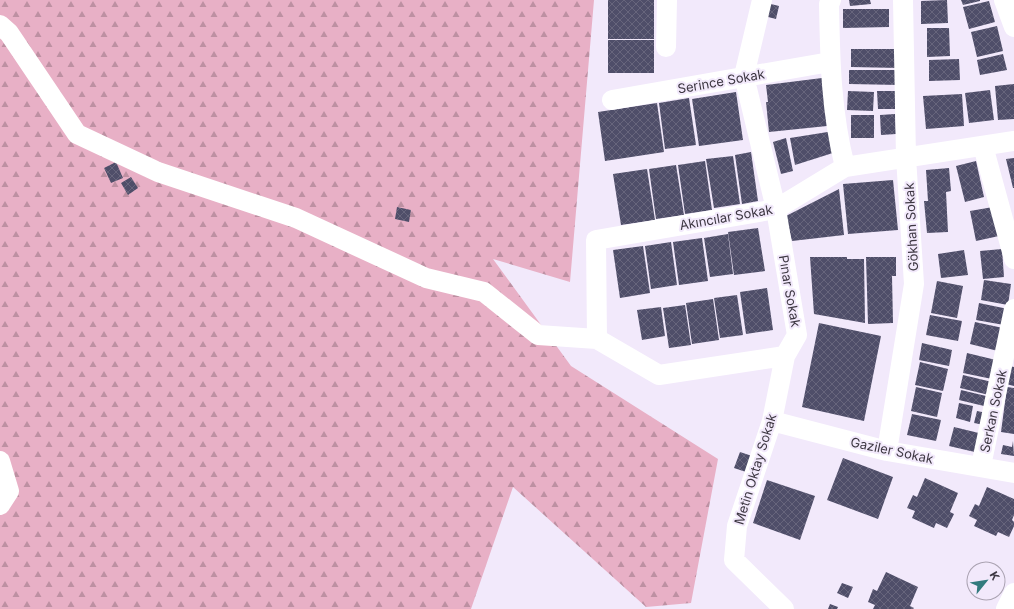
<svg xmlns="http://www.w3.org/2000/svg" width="1014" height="609" viewBox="0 0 1014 609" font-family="Inter,sans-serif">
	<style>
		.forest { fill: url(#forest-firs) }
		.building { fill: url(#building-cross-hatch) }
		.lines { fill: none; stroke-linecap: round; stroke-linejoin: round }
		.street { stroke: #fff; stroke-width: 20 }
		.labels { text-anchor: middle; stroke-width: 4; stroke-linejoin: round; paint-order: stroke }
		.street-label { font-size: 13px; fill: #3d3742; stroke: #f2e9fb }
	</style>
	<defs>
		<pattern id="forest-firs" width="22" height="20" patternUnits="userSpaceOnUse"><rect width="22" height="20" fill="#e8b0c6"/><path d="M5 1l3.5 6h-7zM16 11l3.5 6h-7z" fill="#bd90a2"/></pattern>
		<pattern id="building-cross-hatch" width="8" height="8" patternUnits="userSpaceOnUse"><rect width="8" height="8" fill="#4f4e69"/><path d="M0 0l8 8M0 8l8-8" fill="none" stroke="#67657c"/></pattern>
	</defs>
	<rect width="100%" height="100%" fill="#f2e9fb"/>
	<path class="forest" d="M 0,0 L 594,0 L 570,282 L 493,259 L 571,366 L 718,459 L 691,603 L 646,607 L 513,487 L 471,609 L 0,609 Z"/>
	<path class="building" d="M 608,0 L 654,0 L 654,39 L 608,39 Z
		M 849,0 L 870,0 L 871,4 L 850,6 Z
		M 947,0 L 948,23 L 921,24 L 921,1 Z
		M 961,0 L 980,0 L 980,1 L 963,5 Z
		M 989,1 L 995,22 L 969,29 L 963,7 Z
		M 767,3 L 779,6 L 776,19 L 764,16 Z
		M 843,9 L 889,9 L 889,27 L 843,28 Z
		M 997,26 L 1003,51 L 977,57 L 971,32 Z
		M 927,28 L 949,28 L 950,56 L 927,57 Z
		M 608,40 L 654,40 L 654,73 L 608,73 Z
		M 851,49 L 900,49 L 900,68 L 851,67 Z
		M 1003,54 L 1007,70 L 980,75 L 977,60 Z
		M 959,59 L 960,80 L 929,81 L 929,60 Z
		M 849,70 L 900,70 L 900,85 L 849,84 Z
		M 822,78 L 827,126 L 769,132 L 766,102 L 768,102 L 766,85 Z
		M 1014,84 L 1014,119 L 998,120 L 995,86 Z
		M 990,90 L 994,120 L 969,123 L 965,93 Z
		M 848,91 L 874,92 L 873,111 L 847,110 Z
		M 877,91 L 895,91 L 895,109 L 878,109 Z
		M 736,92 L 743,140 L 699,146 L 692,99 Z
		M 962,94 L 964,126 L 926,129 L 923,96 Z
		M 689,98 L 696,145 L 665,149 L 659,103 Z
		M 657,103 L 664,152 L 605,161 L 598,112 Z
		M 895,114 L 896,134 L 881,135 L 880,115 Z
		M 851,115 L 874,115 L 874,138 L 851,138 Z
		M 834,131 L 836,152 L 795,165 L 790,138 Z
		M 786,138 L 793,171 L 781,174 L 773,142 Z
		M 751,152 L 758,201 L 742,204 L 735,155 Z
		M 733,156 L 740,204 L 714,208 L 706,159 Z
		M 1014,158 L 1014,188 L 1013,188 L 1006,159 Z
		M 705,161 L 712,210 L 685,214 L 678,165 Z
		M 976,161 L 984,197 L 965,202 L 956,166 Z
		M 116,162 L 123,178 L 111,183 L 104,168 Z
		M 676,165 L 684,215 L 656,219 L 649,169 Z
		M 949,168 L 951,191 L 946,192 L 948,232 L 927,233 L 924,201 L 928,201 L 926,170 Z
		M 647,169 L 655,220 L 621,225 L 613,174 Z
		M 131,177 L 138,188 L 128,195 L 121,183 Z
		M 893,180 L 898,230 L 848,234 L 843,184 Z
		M 839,189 L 844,235 L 792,241 L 786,216 Z
		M 397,207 L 411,210 L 409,222 L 395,219 Z
		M 993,207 L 999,236 L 976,241 L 970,211 Z
		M 758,228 L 765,271 L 734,275 L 728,232 Z
		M 728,234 L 733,274 L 710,277 L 704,238 Z
		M 702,238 L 708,281 L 679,285 L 673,242 Z
		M 671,242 L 677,285 L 651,289 L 645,246 Z
		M 643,246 L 650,293 L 620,298 L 613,250 Z
		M 1002,249 L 1004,277 L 983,279 L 980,251 Z
		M 964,250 L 968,275 L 941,278 L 938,254 Z
		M 810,257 L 847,257 L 847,259 L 864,259 L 865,323 L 814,314 Z
		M 866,257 L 896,257 L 896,276 L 892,276 L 893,323 L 868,324 Z
		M 984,280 L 1011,284 L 1008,305 L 981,300 Z
		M 937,281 L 963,286 L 957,318 L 931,313 Z
		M 767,288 L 773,330 L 746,334 L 740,292 Z
		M 737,295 L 743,335 L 720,338 L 714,298 Z
		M 713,299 L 719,340 L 692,344 L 686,303 Z
		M 979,303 L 1008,309 L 1004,325 L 976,320 Z
		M 685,305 L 691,345 L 669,348 L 663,308 Z
		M 661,307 L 665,336 L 642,340 L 637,310 Z
		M 930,315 L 962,321 L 958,341 L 926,335 Z
		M 975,322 L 1003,328 L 998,351 L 970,344 Z
		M 819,323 L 881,336 L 864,421 L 802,407 Z
		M 922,343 L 952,350 L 949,366 L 919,360 Z
		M 967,353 L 996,360 L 992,379 L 963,373 Z
		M 920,362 L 948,369 L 943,391 L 915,385 Z
		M 1009,366 L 1014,367 L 1014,386 L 1006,384 Z
		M 963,375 L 992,382 L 989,395 L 960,388 Z
		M 916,387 L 942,393 L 937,417 L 911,411 Z
		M 1007,387 L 1014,388 L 1014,434 L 1001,432 Z
		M 961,390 L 986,396 L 984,406 L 959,400 Z
		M 959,403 L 973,406 L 970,422 L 956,418 Z
		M 977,411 L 987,413 L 984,425 L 974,423 Z
		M 912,414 L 941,420 L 936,441 L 907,435 Z
		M 954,427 L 983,434 L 979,453 L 949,446 Z
		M 1013,441 L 1014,456 L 1001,454 L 1003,445 L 1012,447 Z
		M 740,452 L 752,456 L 746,472 L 734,468 Z
		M 843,458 L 893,477 L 878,519 L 827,500 Z
		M 925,478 L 958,493 L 950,512 L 954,514 L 947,528 L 936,523 L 934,528 L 912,518 L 915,511 L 907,508 L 913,495 L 917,497 Z
		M 767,480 L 815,496 L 800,540 L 753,523 Z
		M 987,487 L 1014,499 L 1014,515 L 1012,520 L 1014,522 L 1014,526 L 1009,537 L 998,532 L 996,536 L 974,526 L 977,520 L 969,516 L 975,504 L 979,506 Z
		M 886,572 L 918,587 L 910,606 L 914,608 L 913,609 L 873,609 L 875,605 L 868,602 L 873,589 L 877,591 Z
		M 842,583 L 853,587 L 848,598 L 837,593 Z
		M 830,604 L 838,607 L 837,609 L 828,609 Z"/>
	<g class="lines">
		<path class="street" d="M 831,0 L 829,4 C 830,60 831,112 845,167
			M 1004,0 L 1014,27
			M 0,25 L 9,33 L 77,134 L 158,172 L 296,218 L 426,278 L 484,292 L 538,335 L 597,339 L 659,375 L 785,356 L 797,335 L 776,209 L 744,76 L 762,0
			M 666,47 L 667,0
			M 612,100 L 830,62
			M 983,146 L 1014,259
			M 597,339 L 596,240 L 776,209 L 845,167 L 1014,141
			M 772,421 L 887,451 L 1014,473
			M 887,451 L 914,284 L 906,157 L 903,0
			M 0,461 L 9,491 L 0,505
			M 981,466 L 1014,309
			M 784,609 L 734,560 L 737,526 L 772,421 L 785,356
			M 1006,609 L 1014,593"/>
	</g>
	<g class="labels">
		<g class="street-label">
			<text transform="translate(721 81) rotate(-10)" y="5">Serince Sokak</text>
			<text transform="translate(726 217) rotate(-10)" y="5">Akıncılar Sokak</text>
			<text transform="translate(911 227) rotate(-93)" y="5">Gökhan Sokak</text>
			<text transform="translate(790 291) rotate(80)" y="5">Pınar Sokak</text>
			<text transform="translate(993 411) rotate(-78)" y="5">Serkan Sokak</text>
			<text transform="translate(892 450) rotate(12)" y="5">Gaziler Sokak</text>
			<text transform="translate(755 469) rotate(-73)" y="5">Metin Oktay Sokak</text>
		</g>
	</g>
	<g transform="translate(986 581) rotate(60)"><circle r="19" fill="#f2e9fb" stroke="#aaa2b1"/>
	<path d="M0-3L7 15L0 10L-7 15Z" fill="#327b7e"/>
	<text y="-6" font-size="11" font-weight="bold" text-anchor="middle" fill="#3d3742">K</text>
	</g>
</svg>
